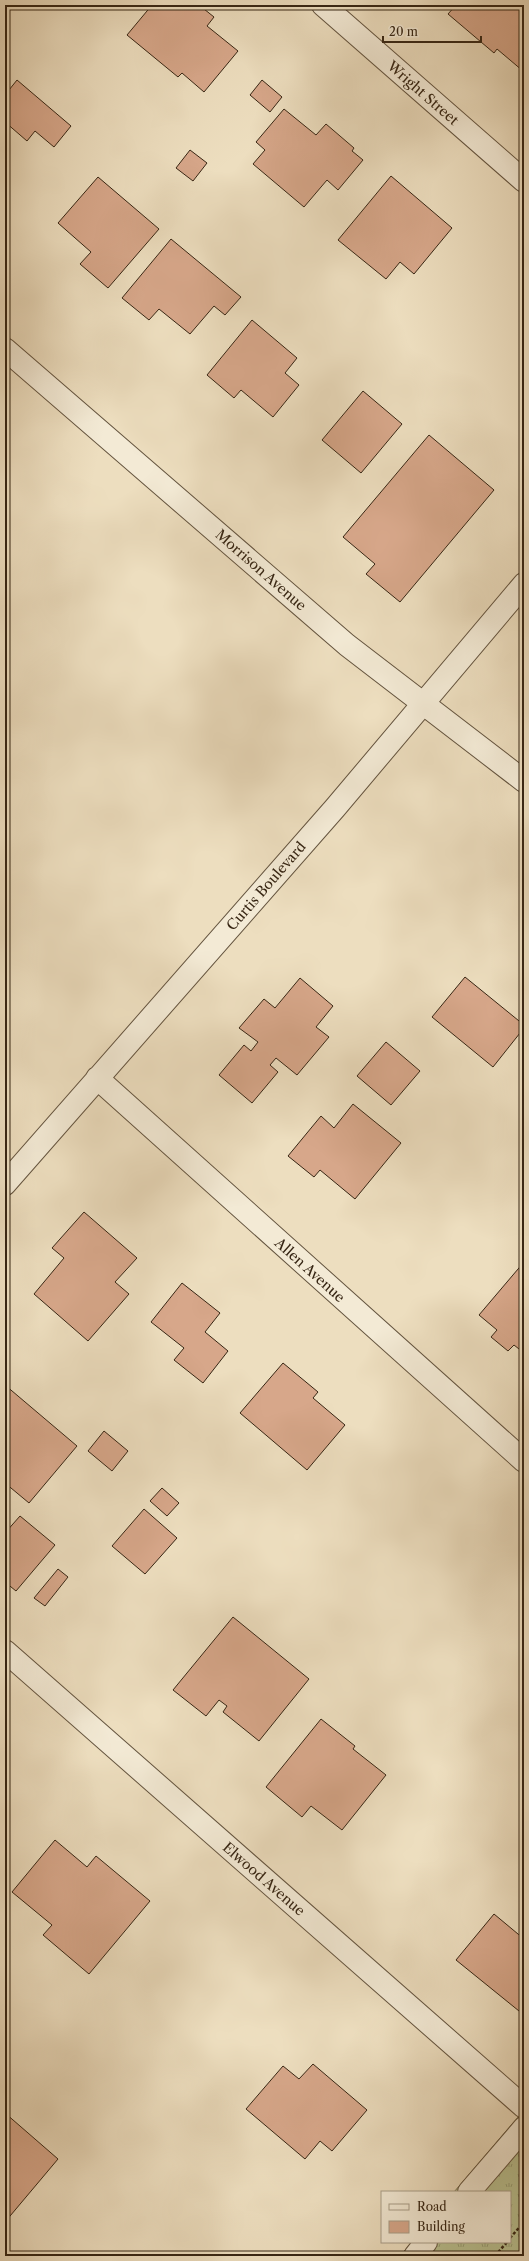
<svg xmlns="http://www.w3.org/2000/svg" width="529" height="2261" viewBox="0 0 529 2261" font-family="'Libre Caslon Text',serif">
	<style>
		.grass { fill: url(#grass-tufts); stroke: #787452 }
		.building { fill: #d7a78a; stroke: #372614 }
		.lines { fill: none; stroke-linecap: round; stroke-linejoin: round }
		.minor-casing { stroke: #64543f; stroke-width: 24 }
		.path { stroke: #372614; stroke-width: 2.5; stroke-dasharray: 3 2; stroke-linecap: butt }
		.minor { stroke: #f3ead5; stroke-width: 22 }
		.labels { text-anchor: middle; stroke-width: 3.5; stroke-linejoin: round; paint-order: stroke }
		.street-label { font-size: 14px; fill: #372614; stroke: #f3ead5 }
	</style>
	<defs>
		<pattern id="grass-tufts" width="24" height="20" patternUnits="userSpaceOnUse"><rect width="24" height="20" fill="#b9c191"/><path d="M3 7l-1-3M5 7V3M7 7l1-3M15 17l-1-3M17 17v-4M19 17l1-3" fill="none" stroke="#979d75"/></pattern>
	</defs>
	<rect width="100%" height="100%" fill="#eddebf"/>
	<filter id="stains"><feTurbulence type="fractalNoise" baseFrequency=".005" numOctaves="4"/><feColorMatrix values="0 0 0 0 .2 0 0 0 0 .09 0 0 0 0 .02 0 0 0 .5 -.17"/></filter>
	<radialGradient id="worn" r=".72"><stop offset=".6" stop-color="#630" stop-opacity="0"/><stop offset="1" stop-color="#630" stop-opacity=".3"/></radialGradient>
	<path class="grass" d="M 524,2110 L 524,2256 L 400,2256 L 412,2242 L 510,2242 L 510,2192 L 454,2192 Z"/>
	<path class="building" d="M 152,5 L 199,5 L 214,17 L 207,26 L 238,51 L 204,92 L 182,73 L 178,77 L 127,35 Z
		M 456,5 L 524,5 L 523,71 L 497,49 L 494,53 L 448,14 Z
		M 17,80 L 71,126 L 54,147 L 35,131 L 27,141 L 5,122 L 5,95 Z
		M 262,80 L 282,97 L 270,112 L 250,95 Z
		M 284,109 L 316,135 L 326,124 L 354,148 L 352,151 L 363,160 L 338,190 L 327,180 L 304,207 L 253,164 L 265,150 L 256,142 Z
		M 190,150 L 207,163 L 193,181 L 176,168 Z
		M 391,176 L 452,228 L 414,274 L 400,262 L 386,279 L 338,240 Z
		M 98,177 L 159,229 L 108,288 L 80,264 L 91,252 L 58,223 Z
		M 171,239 L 241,297 L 225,315 L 214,306 L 190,334 L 159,309 L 149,320 L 122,298 Z
		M 252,320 L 297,358 L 285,373 L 299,385 L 273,417 L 241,390 L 234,398 L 207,375 Z
		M 363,391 L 402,424 L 361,473 L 322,440 Z
		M 429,435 L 494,490 L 400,602 L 366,574 L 375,564 L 343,537 Z
		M 465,977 L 524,1025 L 524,1028 L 493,1067 L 432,1017 Z
		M 300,978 L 333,1006 L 316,1027 L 329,1037 L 297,1075 L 276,1058 L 270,1065 L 278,1072 L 252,1103 L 219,1075 L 244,1045 L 251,1051 L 258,1042 L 239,1028 L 264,999 L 275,1008 Z
		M 386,1042 L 420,1071 L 391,1105 L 357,1076 Z
		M 353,1104 L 401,1143 L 355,1199 L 320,1170 L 314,1177 L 288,1156 L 321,1116 L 334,1128 Z
		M 84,1212 L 137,1258 L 115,1282 L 129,1294 L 88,1341 L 34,1294 L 64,1258 L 52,1248 Z
		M 524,1262 L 524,1353 L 514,1345 L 508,1351 L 491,1337 L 497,1330 L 479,1315 Z
		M 182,1283 L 220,1313 L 205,1332 L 228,1351 L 203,1383 L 174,1360 L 184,1348 L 151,1322 Z
		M 283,1363 L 318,1392 L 313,1398 L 345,1425 L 307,1470 L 240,1413 Z
		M 5,1385 L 77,1446 L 29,1503 L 5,1483 Z
		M 104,1431 L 128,1451 L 112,1471 L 88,1451 Z
		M 162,1488 L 179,1503 L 167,1516 L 150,1501 Z
		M 144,1509 L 177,1538 L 145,1574 L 112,1546 Z
		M 20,1516 L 55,1545 L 16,1591 L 5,1582 L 5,1533 Z
		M 58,1569 L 68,1577 L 45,1606 L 34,1598 Z
		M 233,1617 L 309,1679 L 259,1741 L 223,1712 L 227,1706 L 219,1700 L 206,1716 L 173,1690 Z
		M 321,1719 L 355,1746 L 353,1749 L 386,1775 L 342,1830 L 311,1806 L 302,1817 L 266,1787 Z
		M 55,1840 L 87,1867 L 96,1856 L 150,1901 L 89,1974 L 43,1935 L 52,1925 L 12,1892 Z
		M 494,1914 L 524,1939 L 524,2005 L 519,2011 L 456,1960 Z
		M 313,2064 L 367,2110 L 332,2151 L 320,2141 L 305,2159 L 246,2109 L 283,2066 L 299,2079 Z
		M 5,2113 L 58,2159 L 5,2222 Z"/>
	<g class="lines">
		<defs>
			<path id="minor" d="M 323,5 L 524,181
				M 5,349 L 347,645 L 524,781
				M 97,1078 L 524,1461
				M 5,1184 L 335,808 L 524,584
				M 5,1651 L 524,2107
				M 469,2192 L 524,2128
				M 415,2256 L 426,2242"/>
		</defs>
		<use href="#minor" class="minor-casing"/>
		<path class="path" d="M 510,2238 L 524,2222
			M 495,2256 L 507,2242"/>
		<use href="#minor" class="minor"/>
	</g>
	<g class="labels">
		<g class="street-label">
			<text transform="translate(423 93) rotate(41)" y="5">Wright Street</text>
			<text transform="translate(261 570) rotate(41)" y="5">Morrison Avenue</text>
			<text transform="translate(266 886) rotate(-49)" y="5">Curtis Boulevard</text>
			<text transform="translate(310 1270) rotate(42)" y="5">Allen Avenue</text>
			<text transform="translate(264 1879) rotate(41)" y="5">Elwood Avenue</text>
		</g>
	</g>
	<rect width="529" height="2261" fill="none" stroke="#eddebf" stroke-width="20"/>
	<rect x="6" y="6" width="517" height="2249" fill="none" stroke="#372614" stroke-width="2"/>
	<rect x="10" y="10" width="509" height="2241" fill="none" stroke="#372614"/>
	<rect x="381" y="2191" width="130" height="52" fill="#f3ead5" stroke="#a89c88"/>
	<rect x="389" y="2204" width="20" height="6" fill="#f3ead5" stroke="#a89c88"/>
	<text x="417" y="2211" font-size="12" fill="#372614">Road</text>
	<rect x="389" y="2221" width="20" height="12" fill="#d7a78a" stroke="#a89c88"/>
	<text x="417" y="2231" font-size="12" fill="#372614">Building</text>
	<path d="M383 36v6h98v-6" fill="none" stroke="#372614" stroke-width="2"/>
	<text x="389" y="36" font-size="12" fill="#372614" stroke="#f3ead5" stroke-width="3" paint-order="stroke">20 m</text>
	<rect width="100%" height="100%" filter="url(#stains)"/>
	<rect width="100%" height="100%" fill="url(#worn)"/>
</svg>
